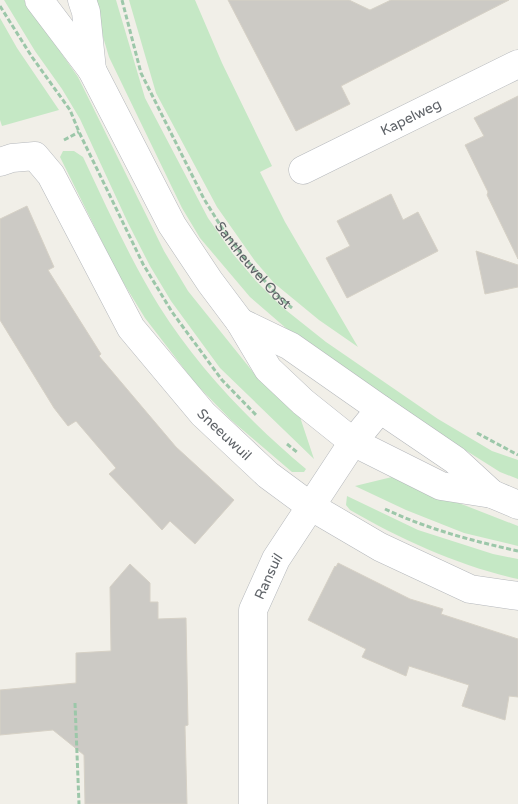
<svg xmlns="http://www.w3.org/2000/svg" width="518" height="804" viewBox="0 0 518 804" font-family="'Varela Round',sans-serif">
	<style>
		.green { fill: #c5e8c5 }
		.building { fill: #cccac5; stroke: #d6d1c6 }
		.lines { fill: none; stroke-linecap: round; stroke-linejoin: round }
		.minor-casing { stroke: #b5b8bc; stroke-width: 29 }
		.path { stroke: #9cc7a9; stroke-width: 3; stroke-dasharray: 5 2.5; stroke-linecap: butt }
		.minor { stroke: #fff; stroke-width: 28 }
		.labels { text-anchor: middle; stroke-width: 4.5; stroke-linejoin: round; paint-order: stroke }
		.street-label { font-size: 14px; fill: #5f6368; stroke: #fff }
	</style>
	<rect width="100%" height="100%" fill="#f1efe8"/>
	<path class="green" d="M 4,0 L 24,0 L 78,77 L 164,251 L 188,291 L 253,372 L 299,414 L 314,459 L 220,368 L 171,301 L 150,266 L 128,223 L 80,119 L 62,89 L 35,51 Z
		M 92,0 L 116,0 L 145,98 L 208,218 L 233,254 L 256,281 L 282,307 L 326,342 L 438,419 L 492,451 L 518,460 L 518,479 L 500,472 L 454,443 L 360,379 L 287,329 L 250,297 L 200,238 L 182,208 L 109,57 Z
		M 129,0 L 195,0 L 222,63 L 272,166 L 260,172 L 285,222 L 358,347 L 319,320 L 274,283 L 255,261 L 217,207 L 156,93 Z
		M 0,18 L 17,48 L 59,110 L 2,126 L 0,120 Z
		M 63,151 L 74,151 L 83,157 C 107,208 130,259 159,306 C 198,368 250,422 306,469 L 304,472 L 292,472 L 231,420 L 195,383 L 145,318 L 118,274 L 60,157 Z
		M 392,477 L 518,526 L 518,546 L 464,533 L 406,510 L 355,486 Z
		M 347,496 L 418,530 L 493,554 L 518,559 L 518,579 C 459,566 402,540 350,510 L 346,505 Z"/>
	<path class="building" d="M 228,0 L 349,0 L 370,10 L 391,0 L 509,0 L 341,86 L 350,104 L 296,131 Z
		M 518,96 L 518,259 L 487,195 L 488,192 L 465,145 L 484,136 L 474,118 Z
		M 391,194 L 403,220 L 418,212 L 438,251 L 347,298 L 326,258 L 350,246 L 337,221 Z
		M 27,206 L 54,267 L 48,270 L 101,354 L 99,356 L 176,447 L 234,500 L 195,544 L 170,521 L 162,530 L 109,474 L 116,468 L 76,421 L 68,426 L 54,408 L 0,320 L 0,219 Z
		M 476,251 L 518,265 L 518,287 L 485,294 Z
		M 338,563 L 410,599 L 443,609 L 441,614 L 518,639 L 518,697 L 509,696 L 505,720 L 462,706 L 469,685 L 409,666 L 406,676 L 362,657 L 366,649 L 308,620 L 335,566 L 336,567 Z
		M 130,564 L 150,583 L 150,602 L 158,602 L 158,619 L 186,618 L 188,725 L 185,726 L 187,804 L 85,804 L 84,755 L 53,730 L 0,735 L 0,690 L 76,683 L 76,653 L 111,651 L 110,587 Z"/>
	<g class="lines">
		<defs>
			<g id="minor">
				<path d="M 39,0 L 92,70 L 172,225 L 210,282 L 240,322 L 268,369 L 303,402 L 353,442 L 441,486 L 492,494 L 518,505"/>
				<path d="M 82,0 L 86,12 L 92,70"/>
				<path id="s2" d="M 0,162 L 12,158 L 35,156 L 51,175 L 131,328 L 203,414 L 268,475 L 310,506 L 380,547 L 470,589 L 518,596"/>
				<path id="s3" d="M 303,170 L 518,64"/>
				<path d="M 240,322 L 290,346 L 380,409 L 455,460 L 492,494"/>
				<path id="s4" d="M 253,804 L 253,610 L 276,559 L 353,442 L 380,409"/>
			</g>
		</defs>
		<use href="#minor" class="minor-casing"/>
		<g class="path">
			<path id="s1" d="M 122,0 L 141,73 L 204,199 L 222,228 L 243,256 L 278,296 L 292,308"/>
			<path d="M 0,6 L 32,57 L 70,110 L 79,132 L 143,264 L 172,312 L 222,380 L 257,416"/>
			<path d="M 64,140 L 79,132"/>
			<path d="M 477,433 L 518,455"/>
			<path d="M 287,444 L 298,453"/>
			<path d="M 385,509 C 427,529 473,541 518,551"/>
			<path d="M 75,703 L 79,804"/>
		</g>
		<use href="#minor" class="minor"/>
	</g>
	<g class="labels">
		<g class="street-label">
			<text dy="5" stroke="none"><textPath href="#s3" startOffset="120">Kapelweg</textPath></text>
			<text dy="5" stroke="none"><textPath href="#s1" startOffset="299">Santheuvel Oost</textPath></text>
			<text dy="5" stroke="none"><textPath href="#s2" startOffset="375">Sneeuwuil</textPath></text>
			<text dy="5" stroke="none"><textPath href="#s4" startOffset="231">Ransuil</textPath></text>
		</g>
	</g>
</svg>
